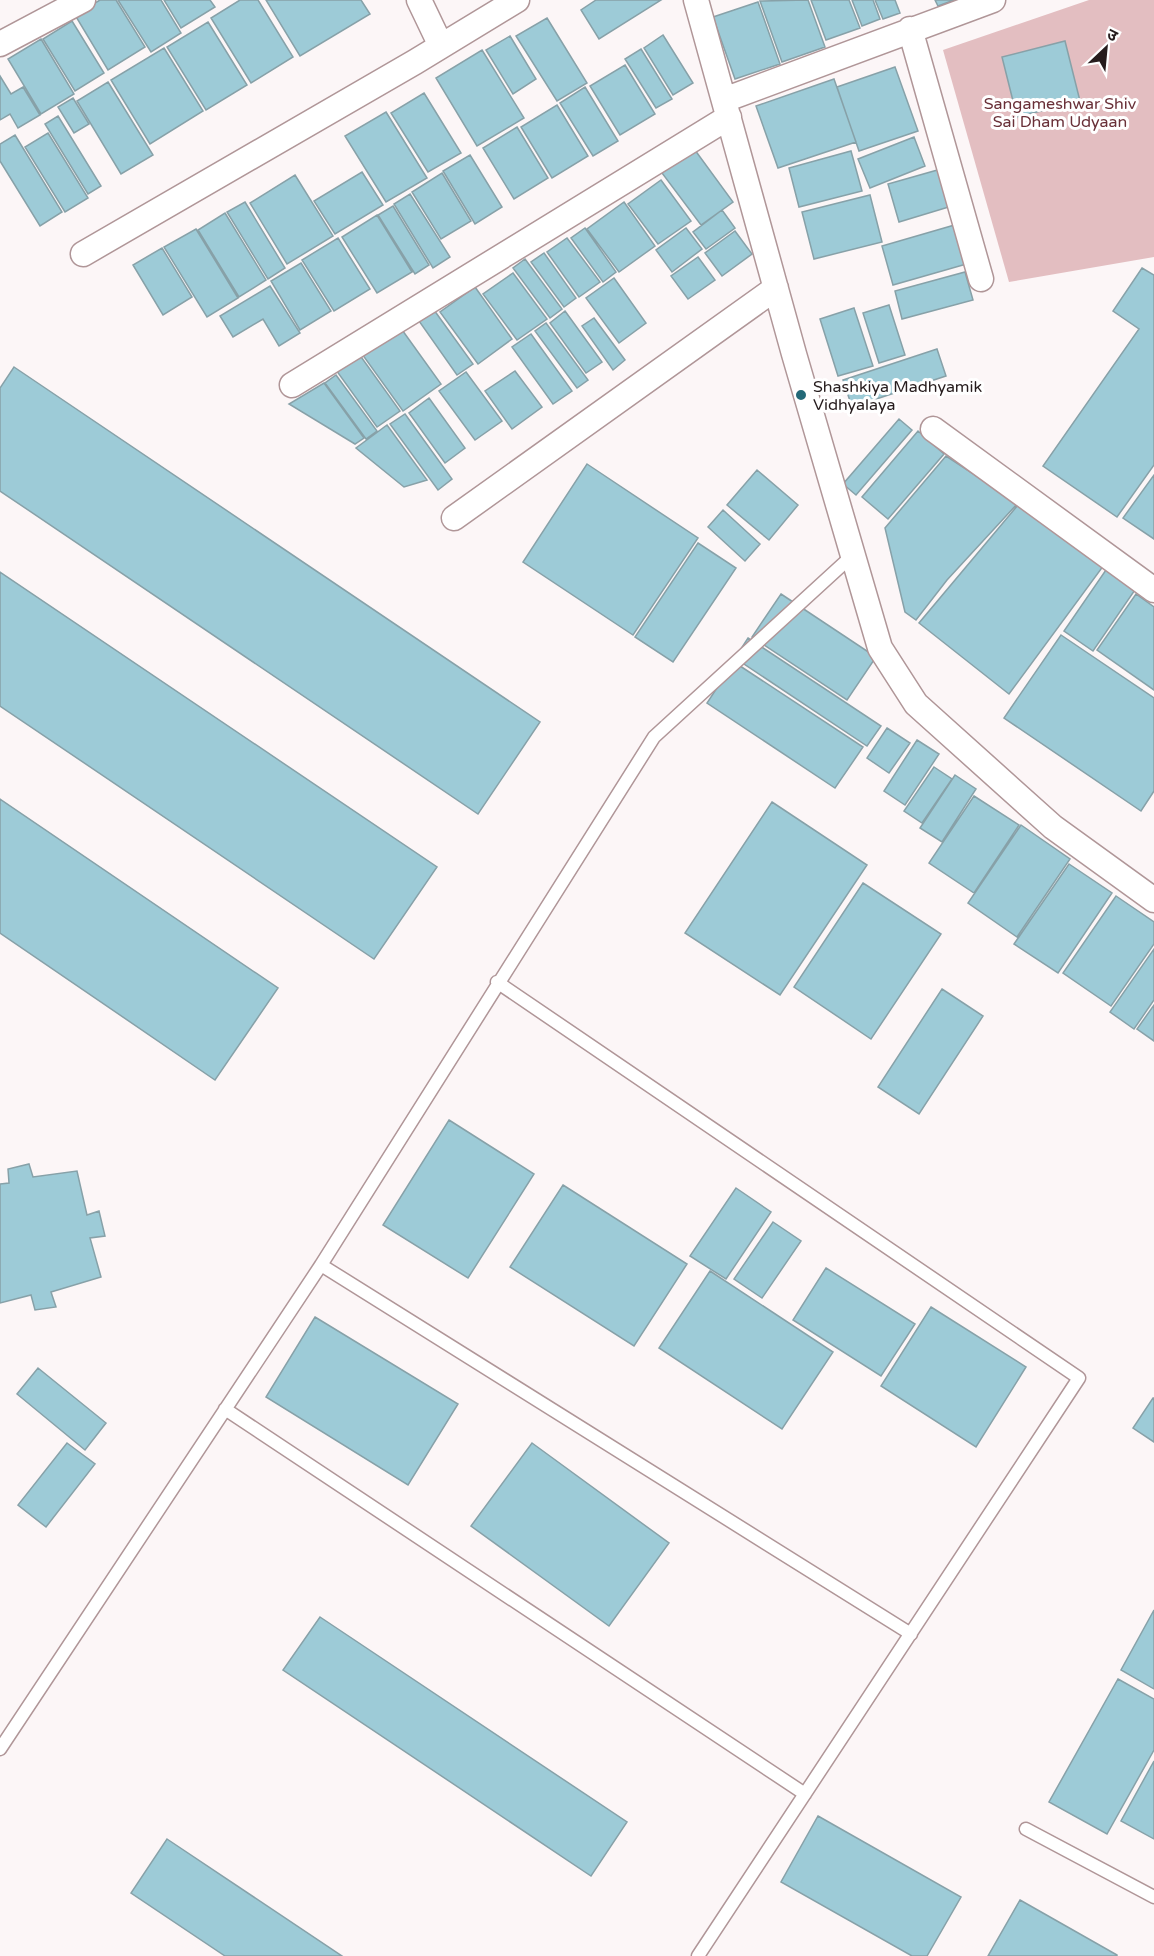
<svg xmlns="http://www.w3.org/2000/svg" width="1154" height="1956" viewBox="0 0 1154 1956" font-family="'Varela Round','Noto Sans Devanagari',sans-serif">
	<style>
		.green { fill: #e3bec1 }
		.building { fill: #9dcbd7; stroke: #87a1a8; stroke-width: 1.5 }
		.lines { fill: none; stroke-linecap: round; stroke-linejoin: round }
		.lane-casing { stroke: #b09698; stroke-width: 15 }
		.street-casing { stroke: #b09698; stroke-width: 27 }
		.lane { stroke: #fff; stroke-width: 12 }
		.street { stroke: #fff; stroke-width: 24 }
		.poi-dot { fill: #236978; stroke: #fff; stroke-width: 2 }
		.labels { text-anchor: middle; stroke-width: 6; stroke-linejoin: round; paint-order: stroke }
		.park-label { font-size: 16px; fill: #693038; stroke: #fff }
		.poi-label { font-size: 16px; fill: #261c1d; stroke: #fff; text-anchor: start }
	</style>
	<rect width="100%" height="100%" fill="#fcf6f7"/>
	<path class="green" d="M 1089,0 L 1154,0 L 1154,257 L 1009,282 L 943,50 Z"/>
	<path class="building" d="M 100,0 L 116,0 L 145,47 L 108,70 L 75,15 Z
		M 118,0 L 161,0 L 181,33 L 151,52 Z
		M 164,0 L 210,0 L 215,7 L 181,28 Z
		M 240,0 L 258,0 L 293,57 L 251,83 L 211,18 Z
		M 266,0 L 361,0 L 370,14 L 300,56 Z
		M 596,0 L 661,0 L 599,39 L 581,10 Z
		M 808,0 L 825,47 L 782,62 L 760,1 Z
		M 811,0 L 849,0 L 860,28 L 826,40 Z
		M 852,0 L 873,0 L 880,19 L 862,26 Z
		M 875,0 L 895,0 L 900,13 L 883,19 Z
		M 935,0 L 954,0 L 938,6 Z
		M 758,2 L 780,64 L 735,79 L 713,17 Z
		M 547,18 L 587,83 L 557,101 L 516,36 Z
		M 72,21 L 104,73 L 75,91 L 43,39 Z
		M 208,22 L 247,85 L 206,110 L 167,47 Z
		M 663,35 L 693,83 L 673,95 L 644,48 Z
		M 510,36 L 536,79 L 513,94 L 486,50 Z
		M 41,39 L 74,94 L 41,114 L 8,59 Z
		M 1065,41 L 1080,101 L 1017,117 L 1002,57 Z
		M 164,48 L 203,111 L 150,144 L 111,80 Z
		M 641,49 L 672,99 L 656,108 L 625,59 Z
		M 482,50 L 524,118 L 477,146 L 436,78 Z
		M 625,65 L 655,114 L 620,135 L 590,86 Z
		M 895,67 L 918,131 L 859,151 L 837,87 Z
		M 0,76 L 11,94 L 23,87 L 40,115 L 18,128 L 10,114 L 0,120 Z
		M 834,79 L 856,142 L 778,168 L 756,106 Z
		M 108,82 L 153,155 L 121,174 L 77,101 Z
		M 585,87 L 618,141 L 593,156 L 560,103 Z
		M 424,93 L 461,153 L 428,172 L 391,113 Z
		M 73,98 L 89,124 L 74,133 L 58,107 Z
		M 557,105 L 588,156 L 552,178 L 521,127 Z
		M 386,112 L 427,178 L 386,202 L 345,136 Z
		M 58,116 L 101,186 L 88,194 L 45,124 Z
		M 517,127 L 548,178 L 514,199 L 483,148 Z
		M 48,133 L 88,198 L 65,212 L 25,147 Z
		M 15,135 L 62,212 L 40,226 L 0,161 L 0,144 Z
		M 914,137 L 925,166 L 870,188 L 858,159 Z
		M 692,146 L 733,202 L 701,225 L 659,169 Z
		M 851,151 L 862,191 L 799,207 L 789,168 Z
		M 470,155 L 502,207 L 475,224 L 443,171 Z
		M 941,169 L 952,206 L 899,222 L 888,184 Z
		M 362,172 L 383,205 L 335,234 L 314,201 Z
		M 442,173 L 471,221 L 441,239 L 412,192 Z
		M 295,175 L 333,236 L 287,264 L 250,203 Z
		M 661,180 L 691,221 L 658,244 L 628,204 Z
		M 410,194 L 450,257 L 433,268 L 394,204 Z
		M 870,195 L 882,242 L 814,259 L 802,212 Z
		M 245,202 L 285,268 L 268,279 L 227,212 Z
		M 624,202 L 655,246 L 619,272 L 587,229 Z
		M 393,206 L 429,265 L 415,274 L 378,215 Z
		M 722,210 L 735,228 L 706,249 L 693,232 Z
		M 225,213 L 266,280 L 239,297 L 198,230 Z
		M 377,215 L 412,272 L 377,293 L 342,237 Z
		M 958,224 L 970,263 L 893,285 L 882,246 Z
		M 585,228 L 616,272 L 603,282 L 571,238 Z
		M 686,228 L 702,249 L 672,272 L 656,250 Z
		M 196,229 L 238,298 L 207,317 L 164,247 Z
		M 735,231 L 752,254 L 722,276 L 705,253 Z
		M 338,238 L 370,289 L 334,311 L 302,260 Z
		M 567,238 L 600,282 L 579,297 L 547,252 Z
		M 162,248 L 192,297 L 163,315 L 133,265 Z
		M 544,253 L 576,298 L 564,307 L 531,262 Z
		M 698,257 L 715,280 L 688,299 L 671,276 Z
		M 525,259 L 562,309 L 550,318 L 513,268 Z
		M 301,263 L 331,311 L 300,330 L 271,281 Z
		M 1142,268 L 1154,275 L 1154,465 L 1117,517 L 1043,466 L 1139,329 L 1113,311 Z
		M 965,272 L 973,300 L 902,319 L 895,291 Z
		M 513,273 L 547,319 L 517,340 L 483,294 Z
		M 614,278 L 646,323 L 619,343 L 586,298 Z
		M 270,286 L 300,333 L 279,346 L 263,319 L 233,337 L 220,316 Z
		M 475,287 L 512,339 L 478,364 L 440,312 Z
		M 889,305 L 905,355 L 879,363 L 863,313 Z
		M 854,308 L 873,366 L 838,376 L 820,319 Z
		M 434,310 L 473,364 L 457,375 L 419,321 Z
		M 565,311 L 602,362 L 586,373 L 550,323 Z
		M 594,318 L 625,360 L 613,370 L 582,326 Z
		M 546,323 L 588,380 L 577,388 L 535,331 Z
		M 400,327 L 441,384 L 403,411 L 362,354 Z
		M 531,334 L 572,391 L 553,404 L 512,347 Z
		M 937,349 L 946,376 L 852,407 L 843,380 Z
		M 359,354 L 400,411 L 377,427 L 336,370 Z
		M 14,367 L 540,722 L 478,814 L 0,491 L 0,388 Z
		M 515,371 L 542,407 L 512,429 L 485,391 Z
		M 466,372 L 502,421 L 475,440 L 439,391 Z
		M 336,375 L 377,431 L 366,439 L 325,383 Z
		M 324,383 L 364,438 L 355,444 L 289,404 Z
		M 429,398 L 465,448 L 445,463 L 409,413 Z
		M 405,414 L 452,479 L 438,490 L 390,424 Z
		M 899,419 L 912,430 L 856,495 L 843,484 Z
		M 387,425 L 427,480 L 404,487 L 356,448 Z
		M 918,431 L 944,454 L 888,519 L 862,497 Z
		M 946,456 L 1018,503 L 947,580 L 916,620 L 905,612 L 885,528 Z
		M 587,464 L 698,538 L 633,635 L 523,562 Z
		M 757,470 L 798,505 L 769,540 L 727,505 Z
		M 1154,475 L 1154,539 L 1123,518 Z
		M 1018,505 L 1104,565 L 1009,694 L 919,623 Z
		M 723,510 L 760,544 L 745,561 L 708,527 Z
		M 698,543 L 736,568 L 673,662 L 635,637 Z
		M 1108,567 L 1137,587 L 1093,651 L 1064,631 Z
		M 0,572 L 437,867 L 374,959 L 0,706 Z
		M 781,594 L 876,657 L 847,700 L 752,637 Z
		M 1136,594 L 1154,607 L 1154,690 L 1097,650 Z
		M 1061,635 L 1154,698 L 1154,791 L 1141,811 L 1004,718 Z
		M 748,638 L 881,726 L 867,746 L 735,658 Z
		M 734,662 L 863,747 L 835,788 L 707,703 Z
		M 887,728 L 910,743 L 889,773 L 867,758 Z
		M 917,740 L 939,754 L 905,805 L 884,791 Z
		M 934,767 L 952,779 L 922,823 L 904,811 Z
		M 955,775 L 976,789 L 942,842 L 920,828 Z
		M 974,796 L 1019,825 L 974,893 L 929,863 Z
		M 0,799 L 278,988 L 215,1080 L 0,933 Z
		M 772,802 L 867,865 L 780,995 L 685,933 Z
		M 1021,825 L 1070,859 L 1017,937 L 968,903 Z
		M 1069,864 L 1112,893 L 1058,973 L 1014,944 Z
		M 863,883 L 941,934 L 871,1039 L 794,987 Z
		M 1116,896 L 1154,922 L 1154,944 L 1111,1006 L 1063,973 Z
		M 1154,949 L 1154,1000 L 1134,1029 L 1110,1012 Z
		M 942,989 L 983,1016 L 919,1114 L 878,1087 Z
		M 1154,1005 L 1154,1041 L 1137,1029 Z
		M 449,1120 L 534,1174 L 468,1278 L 383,1225 Z
		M 29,1164 L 33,1177 L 77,1171 L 87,1215 L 99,1211 L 105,1236 L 90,1238 L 101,1277 L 51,1292 L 56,1307 L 35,1310 L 31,1295 L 0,1303 L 0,1184 L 9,1183 L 8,1169 Z
		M 563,1185 L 687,1264 L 634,1346 L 510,1267 Z
		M 736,1188 L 771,1212 L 726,1279 L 690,1256 Z
		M 773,1222 L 801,1241 L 762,1298 L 734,1279 Z
		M 826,1268 L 915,1324 L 881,1376 L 793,1320 Z
		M 710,1271 L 833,1352 L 782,1429 L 659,1348 Z
		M 931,1307 L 1026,1367 L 976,1447 L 881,1386 Z
		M 315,1317 L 458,1404 L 408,1485 L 266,1397 Z
		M 38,1368 L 106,1423 L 85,1450 L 17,1394 Z
		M 1153,1398 L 1154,1398 L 1154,1442 L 1133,1428 Z
		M 67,1443 L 95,1464 L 46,1527 L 18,1505 Z
		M 532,1443 L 669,1543 L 609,1626 L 471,1526 Z
		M 1154,1610 L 1154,1689 L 1121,1670 Z
		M 320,1617 L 627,1822 L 591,1876 L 283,1670 Z
		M 1118,1679 L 1154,1699 L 1154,1750 L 1107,1834 L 1049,1802 Z
		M 1154,1761 L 1154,1839 L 1121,1821 Z
		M 818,1816 L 961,1897 L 927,1956 L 912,1956 L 781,1882 Z
		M 167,1839 L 342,1956 L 225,1956 L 131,1893 Z
		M 1020,1900 L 1117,1955 L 1117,1956 L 988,1956 Z"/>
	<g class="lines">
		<defs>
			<path id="lane" d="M 497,982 L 1079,1378 L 698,1956
				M 321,1265 L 911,1634
				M 225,1409 L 805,1794
				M 0,1749 L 321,1265 L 654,737 L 854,554
				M 1026,1829 L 1154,1897"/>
			<path id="street" d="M 419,0 L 441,46
				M 696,0 L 794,354 L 880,648 L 916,704 L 1053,827 L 1154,900
				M 910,29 L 981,279
				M 0,44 L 83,0
				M 724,100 L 993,0
				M 83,254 L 415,62 L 517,0
				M 292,385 L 729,117
				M 933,429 L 1154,590
				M 454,518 L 776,288"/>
		</defs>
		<use href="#lane" class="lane-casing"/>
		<use href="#street" class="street-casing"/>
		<use href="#lane" class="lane"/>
		<use href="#street" class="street"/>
	</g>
	<circle class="poi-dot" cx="801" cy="395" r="6"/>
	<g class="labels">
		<g class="park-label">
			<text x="1060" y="109">Sangameshwar Shiv<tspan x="1060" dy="18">Sai Dham Udyaan</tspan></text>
		</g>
		<g class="poi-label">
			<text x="813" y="392">Shashkiya Madhyamik<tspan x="813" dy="18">Vidhyalaya</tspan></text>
		</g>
	</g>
	<g transform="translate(1106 48) rotate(26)" stroke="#ffffff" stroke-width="4.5" paint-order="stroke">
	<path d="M0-4.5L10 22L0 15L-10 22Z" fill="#261c1d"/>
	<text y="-9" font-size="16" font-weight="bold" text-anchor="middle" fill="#261c1d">उ</text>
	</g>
</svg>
